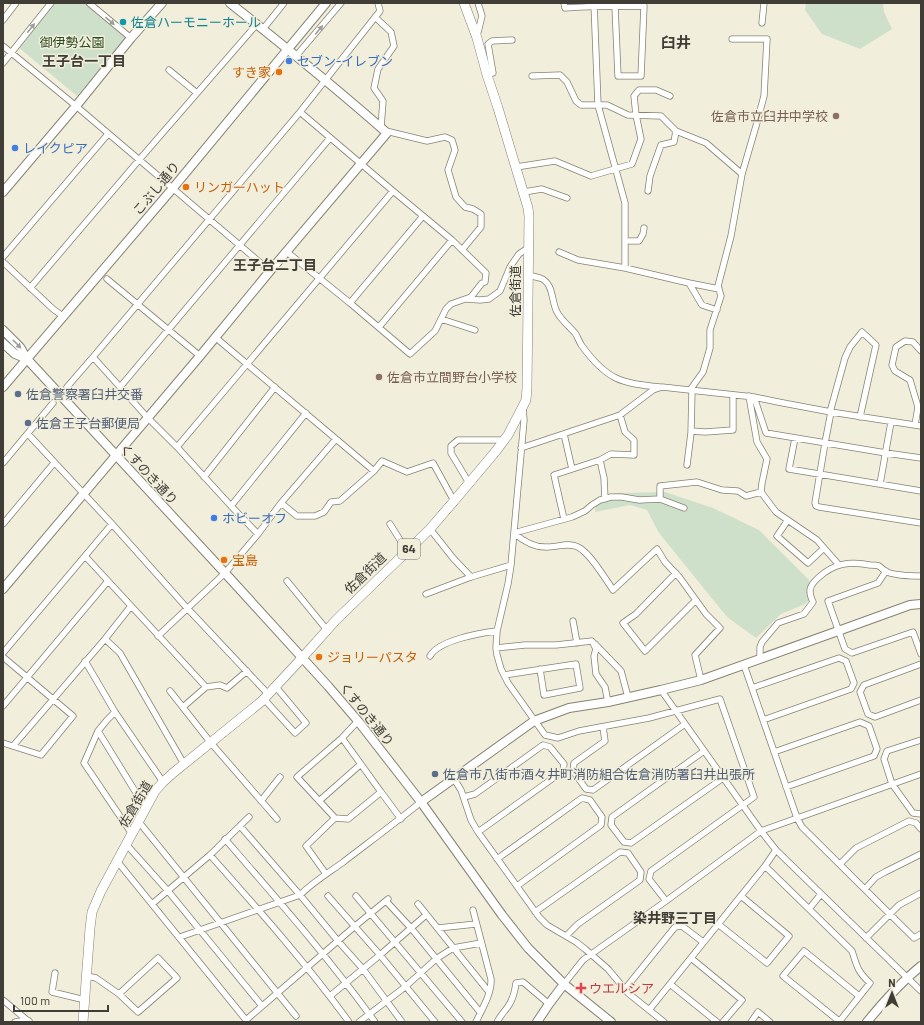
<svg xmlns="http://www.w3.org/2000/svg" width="924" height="1025" viewBox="0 0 924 1025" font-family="Barlow,'Noto Sans JP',sans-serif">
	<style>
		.green { fill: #cfe0ca }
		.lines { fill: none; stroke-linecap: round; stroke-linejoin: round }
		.street-casing { stroke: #868272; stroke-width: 7 }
		.secondary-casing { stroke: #868272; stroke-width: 10 }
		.primary-casing { stroke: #868272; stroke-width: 10 }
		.street { stroke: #fff; stroke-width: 5.5 }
		.secondary { stroke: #fff; stroke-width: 8 }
		.primary { stroke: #fff; stroke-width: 9 }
		.oneway { fill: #9f9e9a }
		.culture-dot { fill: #0f9aa8; stroke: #f2eedc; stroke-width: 1.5 }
		.shop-dot { fill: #3f7fe0; stroke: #f2eedc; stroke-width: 1.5 }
		.food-dot { fill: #e8710a; stroke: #f2eedc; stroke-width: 1.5 }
		.education-dot { fill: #8d6e63; stroke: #f2eedc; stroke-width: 1.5 }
		.service-dot { fill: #5c6f8a; stroke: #f2eedc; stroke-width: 1.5 }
		.health-dot { fill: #e0444e; stroke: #f2eedc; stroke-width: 1.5 }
		.labels { text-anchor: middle; stroke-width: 3; stroke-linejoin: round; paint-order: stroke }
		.shield { fill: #f2eedc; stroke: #757268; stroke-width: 1 }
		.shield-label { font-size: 12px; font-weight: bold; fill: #3f3d36 }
		.culture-label { font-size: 13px; fill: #0d838f; stroke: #f2eedc; text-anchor: start }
		.park-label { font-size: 13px; fill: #294b1e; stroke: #f2eedc }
		.shop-label { font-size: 13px; fill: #366cbe; stroke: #f2eedc; text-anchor: start }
		.food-label { font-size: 13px; fill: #c56008; stroke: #f2eedc; text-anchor: start }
		.education-label { font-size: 13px; fill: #785e54; stroke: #f2eedc; text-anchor: end }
		.street-label { font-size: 13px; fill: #3f3d36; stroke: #f2eedc }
		.service-label { font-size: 13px; fill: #4e5e75; stroke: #f2eedc; text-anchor: start }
		.health-label { font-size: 13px; fill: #be3a42; stroke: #f2eedc; text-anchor: start }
		.neighbourhood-label { font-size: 14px; font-weight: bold; fill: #3f3d36; stroke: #f2eedc }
		.quarter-label { font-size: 15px; font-weight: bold; fill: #3f3d36; stroke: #f2eedc }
	</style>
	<rect width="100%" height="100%" fill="#f2eedc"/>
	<path class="green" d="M 54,3 L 85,3 L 126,37 L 77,96 L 18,47 Z
		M 806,3 L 883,3 L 884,12 L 892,29 L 860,49 L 822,34 L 805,10 Z
		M 665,492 L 713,508 L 759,530 L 809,580 L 813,597 L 805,604 L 781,614 L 756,638 L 727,617 L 659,533 L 647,510 L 630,505 L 595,512 L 596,499 L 616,493 Z"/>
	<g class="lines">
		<defs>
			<path id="street" d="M 89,3 L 131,38
				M 564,3 L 565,8 C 591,6 618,6 644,6 L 641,76 L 618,76 L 615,6
				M 594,3 L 598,105 L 625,203 L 625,268
				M 375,17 L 391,32 L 394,46 L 378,69 L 374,88 L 383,101 L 381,127
				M 3,20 L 16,3
				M 762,23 L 764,3
				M 263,29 L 284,3
				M 477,36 L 482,16 L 478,3
				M 3,46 L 76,106 L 270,271
				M 296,56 L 341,3
				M 3,63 L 51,3
				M 169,70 L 197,93
				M 487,75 L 493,73 L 488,44 L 492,41 L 512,40
				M 532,76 L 560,75 L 567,82 L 576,101 L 581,105 L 607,105 L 628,115 L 661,116 L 676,131 L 706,143 L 742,174
				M 386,131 L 427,141 L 445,137 L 452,140 L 455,150 L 448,170 L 456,197 L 465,207 L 473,209 L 481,214 L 481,227 L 462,250
				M 516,167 L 555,161 L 591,176 L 632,164 L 641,139 L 636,115 L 634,96 L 639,90 L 656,90 L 670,96
				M 648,191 L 650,176 L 661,145 L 674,142 L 676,131
				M 524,192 L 542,189 L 567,198
				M 625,241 L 639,241 L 643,234 L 644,228
				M 287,252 L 350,303 L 410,354 L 435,331 L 446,309 L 451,304 L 471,297 L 482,283 L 485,282 L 486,273 L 452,240 L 393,191 L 300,112
				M 559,252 L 578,260 L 625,268 L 689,283 L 702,305 L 717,310
				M 3,257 L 108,134
				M 3,262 L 53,309 L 64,317
				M 528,275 C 532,276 536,277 540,278 C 554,283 551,301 557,312 C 561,320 569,326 575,333 C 578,337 579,342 582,346 C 607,380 620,383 660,387
				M 107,279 L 200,356
				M 689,283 L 719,289
				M 30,288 L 139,160 L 257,24
				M 466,299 L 480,300 L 489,299 L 500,291 L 510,267 L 519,254 L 528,248
				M 350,303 L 423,216
				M 441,319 L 475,330
				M 379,327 L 452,240
				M 215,337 L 374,471
				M 93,357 L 147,417 L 177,447 L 231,506 L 258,534
				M 67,387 L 93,357 L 300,112 L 380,11 L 378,3
				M 120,387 L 330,138
				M 690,390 L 703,372 L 710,348 L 710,330 L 721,296 L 718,286 L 731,236 L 742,174 L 756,126 L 764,96 L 767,39 L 732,39
				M 749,396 L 757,442 L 767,459 L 762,483 L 761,492 L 776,512 L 817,540 L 839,565
				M 754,397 L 766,433 L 886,453 L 921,458
				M 523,408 L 524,420 L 511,565 L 508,584 L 497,631 L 496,648 L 497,655 L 501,669 L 508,683 L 545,735 L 558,738 L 579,731 L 649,718 L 720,699 L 754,797 L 651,871 L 649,879 L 666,901
				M 830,412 L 845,358 L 850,347 L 862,332 L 876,345 L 860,417
				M 831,412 L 825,443 L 815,503 L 816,506 L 819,507 L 921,523
				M 915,425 L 918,407 L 910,380 L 895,371 L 892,365 L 896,347 L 905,341 L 913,342 L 921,351
				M 691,431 L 705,432 L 733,430 L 733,395
				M 28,434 L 112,524 L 187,608 L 269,695
				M 564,434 L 572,469
				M 795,438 L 789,469 L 921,491
				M 177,447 L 393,191
				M 521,448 L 620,415 L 653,390 L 662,387 L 754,397 L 778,402 L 831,412 L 921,426
				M 600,460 L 611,454 L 634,455 L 634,440 L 625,432 L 620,415
				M 3,463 L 53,403
				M 687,465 L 691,433 L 692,390
				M 204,477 L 275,387
				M 469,483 L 451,453 L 451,446 L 458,440 L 504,440
				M 880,484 L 891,422
				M 660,499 L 660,486 L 697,482 L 722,490 L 738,491 L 746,496 L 761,492
				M 281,503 L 297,516 L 315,516 L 324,512 L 331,502 L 340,501 L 374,471 L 382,461 L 407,472 L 433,463 L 454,501
				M 231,506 L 306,413
				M 564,519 L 554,475 L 600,460 L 604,478 L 605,499
				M 788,520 L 777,536 L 808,563 L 824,548
				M 3,524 L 54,463
				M 390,524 L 407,551
				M 430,529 L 453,558 L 471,577
				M 514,533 C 523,541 535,548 548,547 C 558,547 569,542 578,547 C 590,553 605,578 613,590 L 657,549 L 665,562 L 680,578 L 706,614 L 720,628 L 695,655 L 701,680
				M 514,533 L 572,517 L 585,511 L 592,505 L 600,500 L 611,497 L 622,497 L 639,500 L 660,499 L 684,508
				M 85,556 L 206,687 L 220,685 L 227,688 L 247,671
				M 886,571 L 878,583 L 828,601 L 845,649 L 852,653 L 913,632 L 921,654
				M 676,573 L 636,614 L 623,623 L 645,651 L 696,600
				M 287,581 L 327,630
				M 426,594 L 471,577 L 511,565
				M 573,621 L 577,643
				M 158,636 L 225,573 L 258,534 L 281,503 L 336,439
				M 105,639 L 120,653 L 184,764
				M 595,644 L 621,671 L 628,697
				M 496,648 L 525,645 L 556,645 L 592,641 L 596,649 L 594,656 L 596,674 L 605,687 L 608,702
				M 3,653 L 112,524
				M 430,656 C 439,640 480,633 497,631
				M 3,657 L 73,716 L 41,755 L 3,743
				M 760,659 L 760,647 L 762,642 L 773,629 L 778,623 L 804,614 L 813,602 C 808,591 809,586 818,578 C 834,563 850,561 870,565 C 873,565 877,565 879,566 C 882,568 884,571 887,572 C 897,576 910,576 921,576
				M 85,661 L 115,712 L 163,782
				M 921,664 L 864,685 L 860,692 L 868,714 L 875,717 L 921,700
				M 744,665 L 797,818 L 802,827 L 914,938 L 921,934
				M 504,675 L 576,664 L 580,688 L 544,695 L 540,669
				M 752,688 L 839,658 L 846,661 L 854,683 L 851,689 L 763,720
				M 661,690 L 761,831 L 776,850 L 921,991
				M 170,691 L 211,743 L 277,819
				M 264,699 L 295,733 L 306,723 L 276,687
				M 3,706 L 108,581
				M 183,707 L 206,687
				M 115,712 L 107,720 L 98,731 L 84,763 L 132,834
				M 603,727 L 605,741 L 574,763 L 573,771 L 586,789 L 593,790 L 685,724
				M 98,731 L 146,809
				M 342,738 L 381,792
				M 921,740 L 887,751 L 884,759 L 892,784 L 913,813 L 921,814
				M 13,746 L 105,639 L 131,606
				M 704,751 L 612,817 L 611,825 L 624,842 L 631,843 L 723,778
				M 774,752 L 860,722 L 869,726 L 877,749 L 874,756 L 786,787
				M 454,779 L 461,790 L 471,820 L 478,832 L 539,917 L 547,925 L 576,942 L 585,949 L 608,969 L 628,993 L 664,1022
				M 464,797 L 475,794 L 543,745 L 550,747 L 564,764 L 563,771 L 478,832
				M 261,801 L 280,777
				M 319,801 L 361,764
				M 335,818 L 348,819 L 381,792 L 401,819
				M 139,822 L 296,1016
				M 240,826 L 300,895 L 338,941 L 363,969 L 402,1022
				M 225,839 C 277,899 329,958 375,1022
				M 126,844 L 168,891 L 262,1006
				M 210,855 C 258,909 306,963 349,1022
				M 497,859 L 582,798 L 590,800 L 602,817 L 601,825 L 517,886
				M 117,861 L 246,1020 L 354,927 L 388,899
				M 840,864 L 856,848 L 909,821 L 916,823 L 921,829
				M 765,866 L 852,951 C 857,967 858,972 870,983 L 839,1022
				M 326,874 L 306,846 L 335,818 L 297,777 L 342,738 L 358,721
				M 865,889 L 876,877 L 885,872 L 921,854
				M 328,896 L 380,955 L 435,1022
				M 356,896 L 462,1022
				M 386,901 L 411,928 L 480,1012
				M 152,904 L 210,855 L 249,817
				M 418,904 L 489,992
				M 809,909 L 821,894
				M 473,910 L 491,979 C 492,993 482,1009 476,1022
				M 535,912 L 620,852 L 628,853 L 641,872 L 640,880 L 578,924 L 566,936
				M 718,924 L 767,963 L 789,936 L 741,896
				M 438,928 L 476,924
				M 180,937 L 300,895 C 313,882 328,873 342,863 C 368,843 395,823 421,802
				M 866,938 L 899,905 L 921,893
				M 691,958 L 742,1000 L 723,1022
				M 55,973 L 52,992 L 85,1000
				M 87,976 L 96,978 L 119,994 L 138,1012 L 177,978 L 158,958 L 119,994
				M 564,984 L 583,960 L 666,901 L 761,831 L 921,774
				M 670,984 L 717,1022
				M 625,989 L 675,927 L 682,926 L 703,942
				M 330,996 L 380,955 L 426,915
				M 3,1000 L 27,1020
				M 649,1010 L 765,866 L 776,850
				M 839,1021 L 783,976 L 804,951 L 859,996
				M 15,1022 L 27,1020 L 29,1021
				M 359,1022 L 405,987 L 436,959 L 453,948 L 481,943
				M 497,1022 C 500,1016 505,1011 509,1005 C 513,999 515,990 516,983 L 523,982 L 549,1004
				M 751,1022 L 758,1012 L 770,1022"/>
			<path id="secondary" d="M 3,192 L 76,106 L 131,38 L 162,3
				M 3,330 L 20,347 L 27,359 L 225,573 L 328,686 L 358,721 L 421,802 L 502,915 L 528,948 L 564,984 L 611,1022
				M 3,343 L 15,354 L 27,359
				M 3,387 L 173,188 L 326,3
				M 3,589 L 200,356 L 270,271 L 387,133 C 336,88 283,45 230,3
				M 421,802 L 534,721 L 569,708 L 608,702 L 661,690 L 701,680 L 838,631 L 910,605 L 921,604
				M 537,1022 L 549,1004 L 564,984
				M 867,1022 C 884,1001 900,983 921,966"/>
			<path id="primary" d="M 83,1022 L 90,928 L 92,912 L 101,891 L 155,791 L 163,782 L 173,773 L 262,701 L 302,658 L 336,620 L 430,529 L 454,501 L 496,451 L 508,435 L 522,408 L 526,400 L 527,388 L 529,216 L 528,208 L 498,108 L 487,75 L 477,38 L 464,3"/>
		</defs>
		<use href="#street" class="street-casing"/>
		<use href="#secondary" class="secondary-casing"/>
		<use href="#primary" class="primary-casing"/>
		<use href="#street" class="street"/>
		<use href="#secondary" class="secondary"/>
		<use href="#primary" class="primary"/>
	</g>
	<defs><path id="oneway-solid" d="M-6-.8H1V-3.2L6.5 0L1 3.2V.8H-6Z"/></defs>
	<g class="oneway">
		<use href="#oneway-solid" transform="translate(110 21) rotate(40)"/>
		<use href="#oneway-solid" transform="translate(31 28) rotate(-51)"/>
		<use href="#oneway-solid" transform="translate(319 30) rotate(-50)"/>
		<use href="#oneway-solid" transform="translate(17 344) rotate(46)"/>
	</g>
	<circle class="culture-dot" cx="123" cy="22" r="4"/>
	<g class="shop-dot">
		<circle cx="289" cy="61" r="4"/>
		<circle cx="15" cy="148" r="4"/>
		<circle cx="214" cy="518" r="4"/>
	</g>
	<g class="food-dot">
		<circle cx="279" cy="72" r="4"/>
		<circle cx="186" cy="187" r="4"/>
		<circle cx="224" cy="560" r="4"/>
		<circle cx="319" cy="657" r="4"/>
	</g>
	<g class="education-dot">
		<circle cx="836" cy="116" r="4"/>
		<circle cx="379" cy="377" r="4"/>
	</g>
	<g class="service-dot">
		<circle cx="18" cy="394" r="4"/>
		<circle cx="28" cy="423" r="4"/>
		<circle cx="435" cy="774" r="4"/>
	</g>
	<path class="health-dot" d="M579 982h4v4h4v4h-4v4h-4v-4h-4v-4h4z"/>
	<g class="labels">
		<rect class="shield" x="398" y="539" width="22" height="20" rx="3"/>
		<g class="shield-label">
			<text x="409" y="553">64</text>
		</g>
		<g class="culture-label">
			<text x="131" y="27">佐倉ハーモニーホール</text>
		</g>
		<g class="park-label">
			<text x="72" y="47">御伊勢公園</text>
		</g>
		<g class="shop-label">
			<text x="297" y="66">セブン-イレブン</text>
			<text x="23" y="153">レイクピア</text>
			<text x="222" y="523">ホビーオフ</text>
		</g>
		<g class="food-label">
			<text x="271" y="77" text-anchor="end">すき家</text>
			<text x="194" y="192">リンガーハット</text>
			<text x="232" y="565">宝島</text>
			<text x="327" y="662">ジョリーパスタ</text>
		</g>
		<g class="education-label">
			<text x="828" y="121">佐倉市立臼井中学校</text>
			<text x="387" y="382" text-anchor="start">佐倉市立間野台小学校</text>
		</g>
		<g class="street-label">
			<text transform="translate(156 188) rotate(-50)" y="5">こぶし通り</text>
			<text transform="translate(515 291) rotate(-90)" y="5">佐倉街道</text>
			<text transform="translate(149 474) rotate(47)" y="5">くすのき通り</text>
			<text transform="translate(365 573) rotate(-44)" y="5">佐倉街道</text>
			<text transform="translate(367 714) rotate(51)" y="5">くすのき通り</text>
			<text transform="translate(135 804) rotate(-59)" y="5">佐倉街道</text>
		</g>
		<g class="service-label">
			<text x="26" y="399">佐倉警察署臼井交番</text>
			<text x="36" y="428">佐倉王子台郵便局</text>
			<text x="443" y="779">佐倉市八街市酒々井町消防組合佐倉消防署臼井出張所</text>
		</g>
		<g class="health-label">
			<text x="589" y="993">ウエルシア</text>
		</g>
		<g class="neighbourhood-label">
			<text x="84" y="66">王子台一丁目</text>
			<text x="275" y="270">王子台二丁目</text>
			<text x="675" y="923">染井野三丁目</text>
		</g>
		<g class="quarter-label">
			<text x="676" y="48">臼井</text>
		</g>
	</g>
	<rect width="924" height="1025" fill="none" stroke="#3f3d36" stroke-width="8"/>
	<g transform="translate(892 993)" stroke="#f2eedc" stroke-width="3" paint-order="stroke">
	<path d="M0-3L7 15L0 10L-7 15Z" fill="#3f3d36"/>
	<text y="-6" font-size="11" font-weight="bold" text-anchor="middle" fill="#3f3d36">N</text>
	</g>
	<path d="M14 1005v6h94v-6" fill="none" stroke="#3f3d36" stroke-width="2"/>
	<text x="20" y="1005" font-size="12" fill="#3f3d36" stroke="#f2eedc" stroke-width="3" paint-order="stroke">100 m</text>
</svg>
